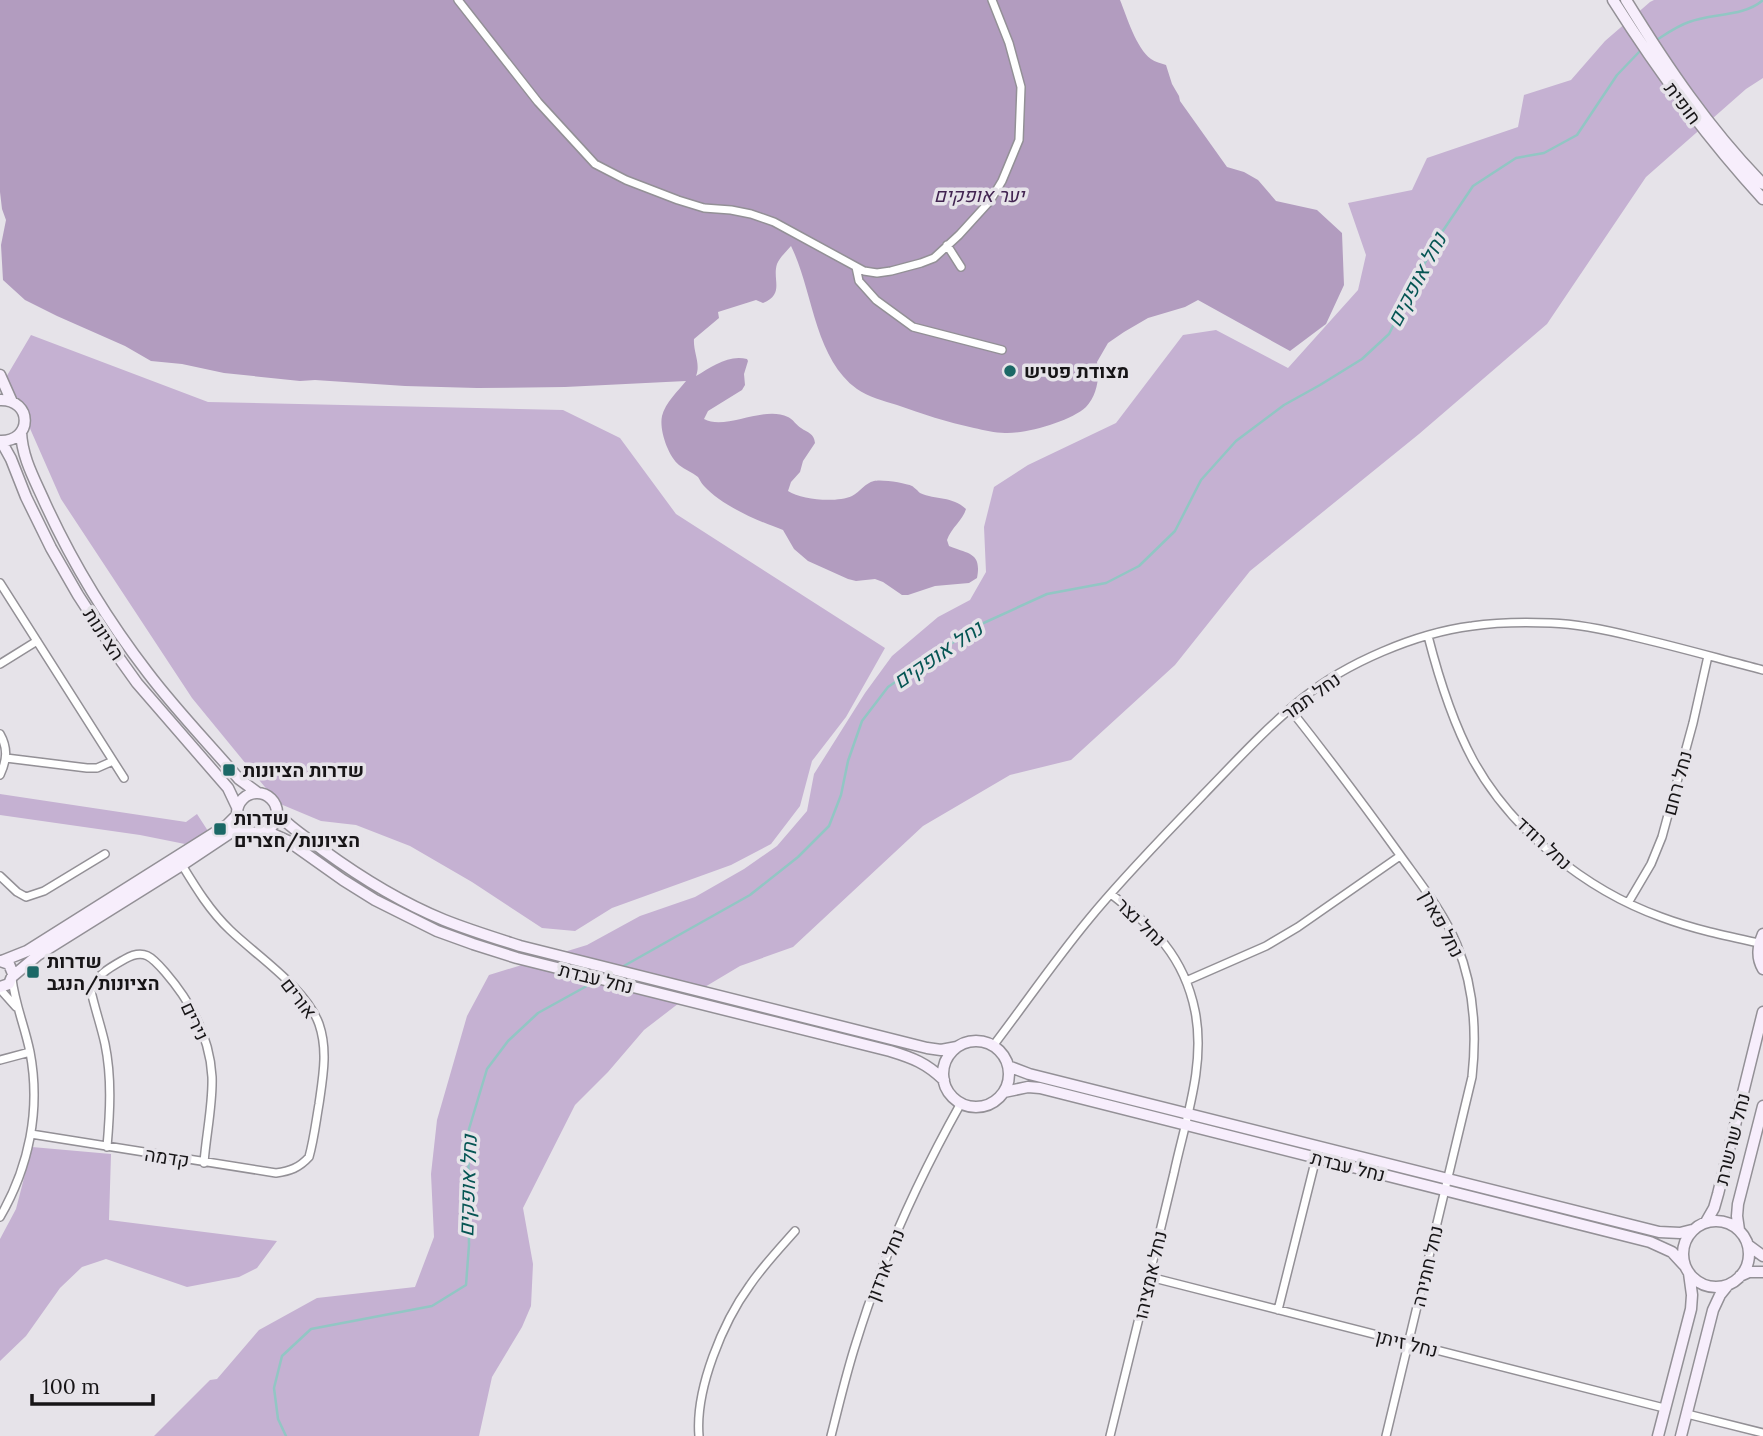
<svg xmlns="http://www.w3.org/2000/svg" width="1763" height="1436" viewBox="0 0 1763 1436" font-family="Lora,Heebo,serif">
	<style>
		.green { fill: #c5b1d2 }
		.forest { fill: #b29cbf }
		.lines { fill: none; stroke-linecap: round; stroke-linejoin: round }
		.stream { stroke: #92c6c4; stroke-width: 2.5 }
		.street-casing { stroke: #939096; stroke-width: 10 }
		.secondary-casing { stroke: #939096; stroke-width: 13 }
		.street { stroke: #fff; stroke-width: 7 }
		.secondary { stroke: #f7eefc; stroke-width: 10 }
		.poi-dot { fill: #1b6866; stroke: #e6e3e9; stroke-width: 2.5 }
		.labels { text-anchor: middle; stroke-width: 7; stroke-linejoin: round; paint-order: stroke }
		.street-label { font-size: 19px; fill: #171517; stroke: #e6e3e9 }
		.park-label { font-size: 19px; font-style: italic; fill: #422451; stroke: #e6e3e9 }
		.poi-label { font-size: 19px; font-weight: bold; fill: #171517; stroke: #e6e3e9; text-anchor: start }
		.water-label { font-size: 21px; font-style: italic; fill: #055553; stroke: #e6e3e9 }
	</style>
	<rect width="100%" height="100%" fill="#e6e3e9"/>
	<path class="green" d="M 1654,0 L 1763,0 L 1763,78 L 1746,89 L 1646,177 L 1547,324 L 1419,434 L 1250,571 L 1175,665 L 1071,760 L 1010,775 L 923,826 L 793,947 L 740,966 L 683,1000 L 644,1030 L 608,1072 L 575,1105 L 523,1208 L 533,1264 L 531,1306 L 522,1327 L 492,1377 L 479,1436 L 154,1436 L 210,1380 L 217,1379 L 259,1330 L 317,1298 L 415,1287 L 434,1237 L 431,1174 L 437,1120 L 467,1016 L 489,975 L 587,945 L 640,916 L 695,897 L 744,869 L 777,846 L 807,811 L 814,774 L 865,693 L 892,656 L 938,617 L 970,600 L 986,572 L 984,527 L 994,487 L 1028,465 L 1116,423 L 1183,335 L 1216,330 L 1288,368 L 1358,290 L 1366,255 L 1348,203 L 1412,190 L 1427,158 L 1518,127 L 1524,95 L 1571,80 L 1605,41 L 1650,2 Z
		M 31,335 L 208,402 L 563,410 L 620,438 L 676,514 L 885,648 L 846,717 L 812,761 L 800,806 L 771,844 L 731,865 L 612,908 L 575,931 L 542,928 L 472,882 L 410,846 L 356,825 L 321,821 L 278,803 L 192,698 L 61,499 L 21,408 L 5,379 Z
		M 0,794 L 186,822 L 197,814 L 208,831 L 185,844 L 140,835 L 0,815 Z
		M 32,1147 L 111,1154 L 109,1220 L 277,1241 L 257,1268 L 239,1277 L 187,1287 L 106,1259 L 82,1267 L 60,1288 L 26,1336 L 0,1361 L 0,1239 L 16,1209 Z"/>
	<path class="forest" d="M 0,0 L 1120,0 C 1127,17 1136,48 1151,59 C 1155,62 1161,63 1166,65 L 1172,84 L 1179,96 L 1180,101 L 1227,167 L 1244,172 L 1258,180 L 1276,201 L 1317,210 L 1342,233 L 1344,285 L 1326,324 L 1290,351 L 1198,300 L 1185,307 L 1148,318 L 1124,332 L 1108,343 L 1097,362 C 1100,377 1097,396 1086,407 C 1071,421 1026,434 1005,433 C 995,433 984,430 974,428 C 947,422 922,414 897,405 C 884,401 868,397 857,389 C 814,358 813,290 791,246 C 786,252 780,257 777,264 C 772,280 785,294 763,303 L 756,300 L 718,312 L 719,318 L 694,339 C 693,352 701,364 696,376 C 711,367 729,354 747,359 L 748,361 L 744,374 L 745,385 L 742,390 L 708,411 L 704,419 C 726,431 763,405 788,417 C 793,419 796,425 801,428 C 808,433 814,433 815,443 L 803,461 L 800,472 L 791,482 L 788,491 C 802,500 836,503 852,496 C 860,492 865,483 874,481 C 881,479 906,483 912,486 C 914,487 919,492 920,493 C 936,500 952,496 966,509 C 963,520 951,528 947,540 L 949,546 C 968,554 982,552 977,578 L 969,583 L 935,586 L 908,595 L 902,595 L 883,582 L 875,579 L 856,581 L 848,579 L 808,561 L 794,549 L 783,530 C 758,521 722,506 704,486 C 701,483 700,480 698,477 C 692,472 685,470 679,465 C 668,456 659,430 662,416 C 665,403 679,390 686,381 L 565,387 L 477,388 L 405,386 L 315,380 L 300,381 L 224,373 L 182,364 L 151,361 L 125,346 L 57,316 L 25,300 L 3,280 L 1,245 L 6,220 L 2,209 L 0,192 Z"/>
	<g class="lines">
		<path class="stream" d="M 1655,41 C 1666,34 1677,26 1689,22 C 1711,13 1744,17 1763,0
			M 622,967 L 750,895 L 798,857 L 829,826 L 841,795 L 848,761 L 862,721 L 888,687 L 977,626 L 1047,594 L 1106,583 L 1139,566 L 1175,531 L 1201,480 L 1236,441 L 1284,405 L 1320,385 L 1362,359 L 1389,334 L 1436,241 L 1473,186 L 1516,158 L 1544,153 L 1577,135 L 1617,75 L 1641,50
			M 286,1436 L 278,1419 L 274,1388 L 282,1356 L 311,1329 L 432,1306 L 466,1285 L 469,1245 L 468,1196 L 469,1129 L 487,1069 L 508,1041 L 538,1013 L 594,982"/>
		<defs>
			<path id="street" d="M 458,0 L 538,102 L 595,164 L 626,180 L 678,200 L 704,208 L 731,210 L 751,214 L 774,222 L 864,271 L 877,273 L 891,271 L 921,263 L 934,258 L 959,235 L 990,201 L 1002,181 L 1019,140 L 1021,87 L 1009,43 L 992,0
				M 947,245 L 961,267
				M 856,267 L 859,281 L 876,300 L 913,327 L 1002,350
				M 0,583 L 124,778
				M 1428,636 C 1439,679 1452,721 1473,760 C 1512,831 1586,890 1661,917 C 1693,929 1726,936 1759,943
				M 0,664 L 37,641
				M 1290,709 C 1328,757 1364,805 1400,855 C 1420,883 1444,913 1457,945 C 1474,987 1477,1032 1472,1077 L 1386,1436
				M 0,734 C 8,748 7,760 0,775
				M 6,758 L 87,768 L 97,768 L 113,761
				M 0,876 L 17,892 L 26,897 L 44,891 L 105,854
				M 1628,903 L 1651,864 L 1662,837 L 1693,723 L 1708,656
				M 1186,981 L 1266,946 L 1298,927 L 1400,856
				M 0,989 L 16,1007
				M 993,1046 C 1025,1004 1055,960 1089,919 C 1125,875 1165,835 1204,794 C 1236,761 1267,727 1303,698 C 1346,663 1416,633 1472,626 C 1498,622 1525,622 1551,623 C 1579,624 1607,630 1635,637 C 1678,647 1720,659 1763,670
				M 0,1060 L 30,1052
				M 31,1134 L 276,1173 C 290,1171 299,1168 309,1157 C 314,1139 316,1121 319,1104 C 323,1076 328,1050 319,1024 C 306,988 257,956 230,930 C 210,911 196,888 182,865
				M 107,1147 C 110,1112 112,1078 105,1044 C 101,1026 95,1009 91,991 C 95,975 111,967 125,959 C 144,948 152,957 165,972 C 190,1001 210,1037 212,1077 C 213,1104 206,1135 204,1163
				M 0,1217 C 29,1167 41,1110 30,1052 C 25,1027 15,1004 12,979
				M 1150,1277 L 1664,1408
				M 1278,1310 L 1316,1158
				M 1687,1414 L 1763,1433
				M 699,1436 C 695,1389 723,1322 750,1285 C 763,1266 780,1248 795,1231
				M 831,1436 C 839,1405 846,1374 856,1343 C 881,1261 919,1178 961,1103
				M 1110,1436 C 1132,1348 1153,1261 1174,1173 C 1185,1121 1206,1065 1195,1011 C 1184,956 1153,927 1111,894"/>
			<path id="secondary" d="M 1613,0 C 1658,71 1706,137 1763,199
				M 1626,0 C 1666,65 1709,129 1763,184
				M 0,375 L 12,402
				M 0,400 C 33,399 33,442 0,441
				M 21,432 C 22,458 35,480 45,503 C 72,562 108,621 148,673 C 176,710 209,744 239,779 L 258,793
				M 1,441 L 11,459 L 26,497 L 51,548 L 78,595 L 117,655 L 137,683 L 228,788 L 237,807
				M237 813a20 20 0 1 1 40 0a20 20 0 1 1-40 0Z
				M 277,813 C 290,828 307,838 323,850 C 360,877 400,902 444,920 C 469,930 495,938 520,946 L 927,1048 L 941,1050 L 957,1047
				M 266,831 L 288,841 L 343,880 L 375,900 L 437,931 L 473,944 L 517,958 L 890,1051 C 913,1058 926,1063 944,1080
				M 1763,934 C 1758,946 1756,957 1763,969
				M 2,961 L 27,951 L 227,825 L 237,815
				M 13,976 L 38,955 L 182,865 L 230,833 L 244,828
				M 0,987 L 9,984 L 13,974 L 9,964 L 0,961
				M943 1074a33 33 0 1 1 66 0a33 33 0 1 1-66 0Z
				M 1008,1066 L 1029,1074 L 1659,1232 L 1680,1233 L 1692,1230
				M 1004,1092 L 1028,1087 L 1040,1088 L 1650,1242 L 1672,1252 L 1684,1265
				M1683 1254a33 33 0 1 1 66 0a33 33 0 1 1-66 0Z
				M 1706,1222 L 1714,1208 L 1718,1194 L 1763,1012
				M 1739,1230 L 1737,1216 L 1738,1204 L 1763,1106
				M 1748,1245 L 1763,1256
				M 1740,1276 L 1749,1272 L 1763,1272
				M 1658,1436 L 1691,1309 L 1692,1295 L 1689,1273
				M 1681,1436 L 1713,1310 L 1720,1295 L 1728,1285"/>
		</defs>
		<use href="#street" class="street-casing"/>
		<use href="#secondary" class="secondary-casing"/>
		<use href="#street" class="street"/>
		<use href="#secondary" class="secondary"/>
	</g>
	<g class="poi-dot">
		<circle cx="1010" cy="371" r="7"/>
		<rect x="222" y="763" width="14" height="14" rx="3.5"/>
		<rect x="213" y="822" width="14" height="14" rx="3.5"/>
		<rect x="26" y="965" width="14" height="14" rx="3.5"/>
	</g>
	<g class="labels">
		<g class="street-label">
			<text transform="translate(1683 103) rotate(53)" y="7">חופית</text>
			<text transform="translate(104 634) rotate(57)" y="7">הציונות</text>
			<text transform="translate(1311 696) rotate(-36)" y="7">נחל תמר</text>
			<text transform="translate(1677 783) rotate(-75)" y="7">נחל רחם</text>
			<text transform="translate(1544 843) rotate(43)" y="7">נחל רודד</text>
			<text transform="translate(1141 922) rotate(44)" y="7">נחל נצר</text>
			<text transform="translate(1442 924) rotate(62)" y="7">נחל פארן</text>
			<text transform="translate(596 978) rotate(14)" y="7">נחל עבדת</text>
			<text transform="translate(299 998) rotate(52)" y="7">אורים</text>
			<text transform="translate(195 1021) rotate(65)" y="7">נירים</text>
			<text transform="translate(1732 1139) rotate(-76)" y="7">נחל שרשרת</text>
			<text transform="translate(167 1157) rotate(9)" y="7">קדמה</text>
			<text transform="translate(1348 1166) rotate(14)" y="7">נחל עבדת</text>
			<text transform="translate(885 1265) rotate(-69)" y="7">נחל ארדון</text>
			<text transform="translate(1427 1266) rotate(-77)" y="7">נחל חתירה</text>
			<text transform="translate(1150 1275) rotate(-77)" y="7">נחל אמציהו</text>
			<text transform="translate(1407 1343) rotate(14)" y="7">נחל זיתן</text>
		</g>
		<g class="park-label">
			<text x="979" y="202">יער אופקים</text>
		</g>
		<g class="poi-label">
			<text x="1024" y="378">מצודת פטיש</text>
			<text x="243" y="777">שדרות הציונות</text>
			<text x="234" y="825">שדרות<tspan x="234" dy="22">הציונות/חצרים</tspan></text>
			<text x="47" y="968">שדרות<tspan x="47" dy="22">הציונות/הנגב</tspan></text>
		</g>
		<g class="water-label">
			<text transform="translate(1417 280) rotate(-62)" y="7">נחל אופקים</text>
			<text transform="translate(938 655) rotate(-34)" y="7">נחל אופקים</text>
			<text transform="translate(468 1186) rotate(-88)" y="7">נחל אופקים</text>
		</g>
	</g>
	<path d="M32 1394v10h121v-10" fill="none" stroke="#171517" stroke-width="3.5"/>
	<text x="42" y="1394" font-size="21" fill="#171517" stroke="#e6e3e9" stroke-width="5" paint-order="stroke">100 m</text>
</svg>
